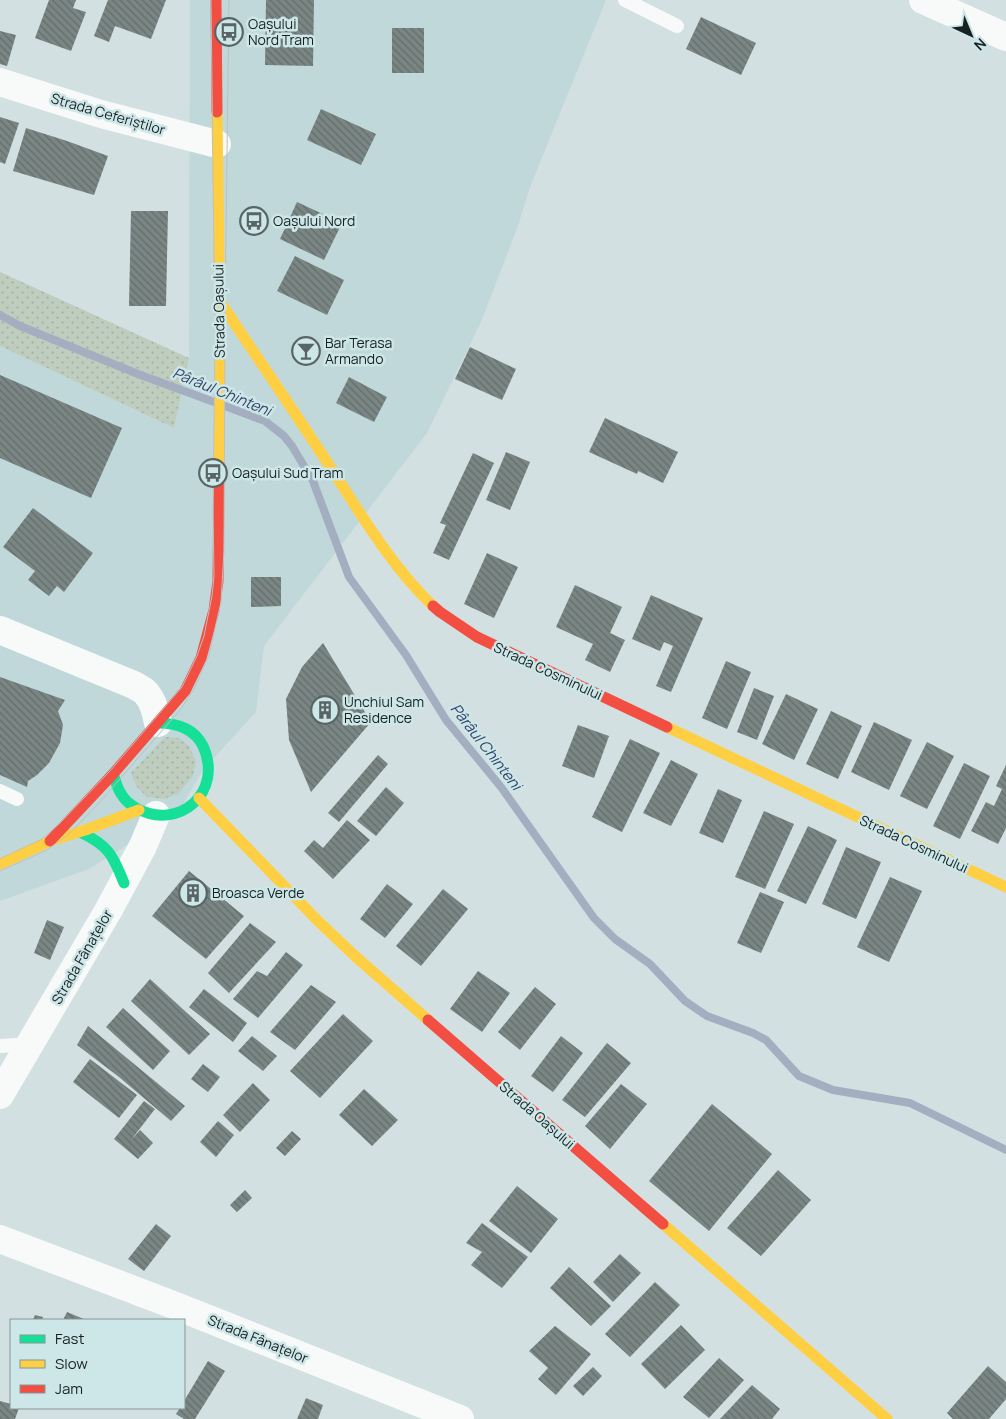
<svg xmlns="http://www.w3.org/2000/svg" width="1006" height="1419" viewBox="0 0 1006 1419" font-family="Manrope,sans-serif">
	<style>
		.built { fill: #c0d8d9 }
		.grass { fill: url(#grass-dots) }
		.lines { fill: none; stroke-linecap: round; stroke-linejoin: round }
		.stream { stroke: #a3aec1; stroke-width: 8 }
		.building { fill: url(#building-back-hatch) }
		.lane { stroke: #f8fafa; stroke-width: 14 }
		.street { stroke: #f8fafa; stroke-width: 28 }
		.fast { stroke: #16e098; stroke-width: 11 }
		.slow { stroke: #ffcf43; stroke-width: 11 }
		.jam { stroke: #f24e42; stroke-width: 11 }
		.tram { stroke: #bdc1c1; stroke-width: 1 }
		.labels { text-anchor: middle; stroke-width: 5; stroke-linejoin: round; paint-order: stroke }
		.poi-label { font-size: 14px; fill: #182122; stroke: #cde6e7; text-anchor: start }
		.street-label { font-size: 14px; fill: #182122; stroke: #cde6e7 }
		.water-label { font-size: 15px; font-style: italic; fill: #33426a; stroke: #cde6e7 }
	</style>
	<defs>
		<pattern id="grass-dots" width="8" height="8" patternUnits="userSpaceOnUse" patternTransform="scale(1.25)"><rect width="8" height="8" fill="#bfcdbf"/><path d="M2 2h.1M6 6h.1" fill="none" stroke="#a3b0a4" stroke-width="1.8" stroke-linecap="round"/></pattern>
		<pattern id="building-back-hatch" width="6" height="6" patternUnits="userSpaceOnUse" patternTransform="scale(1.25)"><rect width="6" height="6" fill="#7a8684"/><path d="M-1 5l2 2M0 0l6 6M5-1l2 2" fill="none" stroke="#636d6c"/></pattern>
	</defs>
	<rect width="100%" height="100%" fill="#d3e0e1"/>
	<path class="built" d="M 190,0 L 606,0 L 530,187 L 518,226 L 481,322 L 427,433 L 264,646 L 256,712 L 203,770 L 178,813 L 89,869 L 0,901 L 0,346 L 174,428 L 189,358 Z"/>
	<path class="grass" d="M 0,272 L 189,358 L 174,428 L 0,346 Z
		M 165,737 L 179,738 L 189,746 L 196,761 L 193,776 L 178,794 L 164,799 L 147,797 L 136,786 L 131,773 Z"/>
	<g class="lines">
		<path class="stream" d="M 0,315 L 20,326 L 138,374 L 214,402
			M 225,406 L 265,421 L 284,436 L 292,446 L 313,481 L 349,577 L 406,655 L 446,720 L 501,787 L 594,918 L 615,939 L 650,964 L 685,1001 L 707,1016 L 753,1033 L 766,1040 L 799,1076 L 833,1090 L 910,1103 L 1006,1150"/>
	</g>
	<path class="building" d="M 49,0 L 76,0 L 73,8 L 86,12 L 71,51 L 35,38 Z
		M 108,0 L 166,0 L 151,39 L 115,26 L 109,42 L 94,36 Z
		M 266,0 L 314,0 L 313,66 L 265,65 Z
		M 701,17 L 756,43 L 741,75 L 686,49 Z
		M 392,28 L 424,28 L 424,73 L 392,73 Z
		M 0,31 L 16,35 L 7,66 L 0,64 Z
		M 321,109 L 376,134 L 361,165 L 307,140 Z
		M 0,117 L 19,123 L 5,164 L 0,162 Z
		M 26,128 L 67,141 L 108,156 L 94,195 L 13,171 Z
		M 297,202 L 342,223 L 324,260 L 280,239 Z
		M 131,211 L 168,211 L 166,306 L 129,306 Z
		M 295,256 L 344,280 L 327,315 L 277,291 Z
		M 470,347 L 516,369 L 502,400 L 455,379 Z
		M 0,375 L 122,428 L 91,498 L 0,458 Z
		M 349,377 L 387,397 L 374,422 L 336,403 Z
		M 605,418 L 678,452 L 663,483 L 638,471 L 637,474 L 589,452 Z
		M 506,452 L 530,462 L 510,510 L 486,500 Z
		M 473,453 L 494,463 L 449,560 L 433,553 L 446,525 L 440,523 Z
		M 33,508 L 93,553 L 64,592 L 57,586 L 49,596 L 28,580 L 35,571 L 3,547 Z
		M 487,553 L 518,567 L 494,618 L 464,604 Z
		M 251,577 L 281,577 L 281,606 L 251,607 Z
		M 575,585 L 622,607 L 610,633 L 625,640 L 610,672 L 585,660 L 593,644 L 556,627 Z
		M 651,595 L 703,618 L 671,692 L 656,686 L 673,646 L 664,642 L 660,651 L 632,639 Z
		M 323,643 L 371,722 L 311,792 L 289,740 L 286,699 L 302,667 Z
		M 726,661 L 751,672 L 727,729 L 702,718 Z
		M 0,677 L 65,700 L 58,711 L 63,725 L 60,743 L 49,763 L 37,775 L 28,781 L 27,787 L 0,775 Z
		M 754,688 L 774,696 L 757,740 L 737,732 Z
		M 786,694 L 818,709 L 794,760 L 762,744 Z
		M 831,711 L 862,726 L 838,779 L 806,764 Z
		M 874,722 L 912,740 L 889,790 L 851,772 Z
		M 578,725 L 609,736 L 594,778 L 562,766 Z
		M 630,739 L 660,753 L 622,832 L 592,817 Z
		M 927,742 L 954,756 L 927,809 L 900,796 Z
		M 378,755 L 388,764 L 339,822 L 328,813 Z
		M 671,760 L 698,774 L 671,826 L 643,813 Z
		M 964,763 L 990,776 L 960,839 L 933,826 Z
		M 1006,765 L 1006,828 L 998,844 L 971,831 L 986,802 L 994,806 L 1002,789 L 996,786 Z
		M 386,787 L 404,803 L 376,836 L 357,821 Z
		M 718,789 L 742,800 L 723,843 L 699,833 Z
		M 764,811 L 794,824 L 765,889 L 735,877 Z
		M 347,820 L 370,840 L 333,879 L 304,851 L 314,840 L 323,848 Z
		M 808,826 L 837,840 L 806,904 L 777,891 Z
		M 846,847 L 881,862 L 856,919 L 822,904 Z
		M 189,871 L 244,916 L 206,959 L 152,916 Z
		M 890,877 L 922,891 L 889,962 L 857,947 Z
		M 387,884 L 413,904 L 385,938 L 360,919 Z
		M 443,889 L 468,909 L 421,966 L 396,946 Z
		M 760,892 L 784,902 L 761,953 L 737,943 Z
		M 47,920 L 64,927 L 50,960 L 34,953 Z
		M 250,923 L 276,942 L 229,993 L 208,973 Z
		M 286,952 L 303,965 L 258,1018 L 233,999 L 257,971 L 267,976 Z
		M 478,971 L 510,993 L 482,1032 L 450,1009 Z
		M 150,979 L 210,1034 L 189,1055 L 131,1001 Z
		M 311,985 L 336,1002 L 295,1050 L 270,1032 Z
		M 535,987 L 556,1004 L 520,1050 L 498,1032 Z
		M 204,989 L 247,1023 L 233,1042 L 189,1007 Z
		M 123,1008 L 170,1051 L 153,1070 L 106,1027 Z
		M 343,1014 L 373,1041 L 320,1098 L 290,1071 Z
		M 88,1026 L 185,1106 L 171,1121 L 119,1077 L 77,1045 Z
		M 252,1036 L 277,1056 L 263,1071 L 238,1051 Z
		M 561,1036 L 583,1053 L 553,1092 L 531,1076 Z
		M 607,1043 L 631,1063 L 585,1117 L 562,1100 Z
		M 90,1059 L 137,1095 L 119,1118 L 73,1082 Z
		M 203,1064 L 220,1077 L 208,1092 L 191,1079 Z
		M 253,1083 L 270,1100 L 240,1132 L 223,1115 Z
		M 621,1084 L 647,1104 L 610,1149 L 585,1126 Z
		M 364,1089 L 398,1120 L 372,1146 L 339,1115 Z
		M 144,1101 L 155,1109 L 131,1140 L 140,1130 L 153,1143 L 138,1159 L 114,1139 Z
		M 712,1104 L 772,1154 L 709,1231 L 649,1181 Z
		M 218,1121 L 234,1135 L 216,1157 L 200,1142 Z
		M 292,1131 L 301,1139 L 285,1156 L 276,1148 Z
		M 778,1170 L 811,1200 L 761,1256 L 727,1228 Z
		M 517,1186 L 558,1219 L 531,1253 L 489,1221 Z
		M 245,1190 L 252,1198 L 237,1212 L 230,1205 Z
		M 482,1223 L 528,1257 L 502,1288 L 471,1265 L 482,1252 L 466,1243 Z
		M 156,1224 L 171,1236 L 144,1271 L 128,1259 Z
		M 620,1254 L 641,1273 L 613,1302 L 593,1282 Z
		M 569,1267 L 611,1306 L 591,1326 L 550,1288 Z
		M 655,1282 L 680,1305 L 630,1357 L 605,1334 Z
		M 67,1312 L 86,1320 L 63,1320 Z
		M 35,1315 L 43,1317 L 42,1320 L 33,1320 Z
		M 681,1325 L 705,1350 L 665,1389 L 641,1364 Z
		M 555,1326 L 591,1354 L 556,1395 L 538,1379 L 548,1368 L 529,1351 Z
		M 719,1358 L 744,1380 L 709,1418 L 683,1397 Z
		M 208,1361 L 225,1371 L 195,1419 L 184,1419 L 176,1414 L 180,1408 L 184,1408 L 184,1401 Z
		M 988,1366 L 1006,1382 L 1006,1399 L 989,1419 L 953,1419 L 947,1413 Z
		M 593,1367 L 602,1376 L 583,1396 L 573,1386 Z
		M 752,1385 L 780,1409 L 772,1419 L 720,1419 Z
		M 306,1398 L 323,1405 L 318,1419 L 297,1419 Z
		M 0,1401 L 11,1404 L 11,1408 L 19,1408 L 15,1419 L 0,1419 Z"/>
	<g class="lines">
		<path class="lane" d="M 625,0 L 677,26
			M 0,791 L 17,799
			M 0,1046 L 30,1044"/>
		<path class="street" d="M 923,0 L 1006,37
			M 0,82 L 101,114 L 217,144
			M 0,630 L 134,685 C 137,687 142,689 145,692 C 152,699 156,712 158,723
			M 0,1095 L 108,911 L 143,846 L 156,815
			M 0,1239 L 176,1306 L 460,1419"/>
		<path class="fast" d="M 113,774 C 116,781 117,789 122,795 C 125,801 131,805 136,808 C 179,832 224,792 203,746 C 194,728 177,723 158,723
			M 80,832 C 108,845 113,855 124,883"/>
		<path class="slow" d="M 217,112 L 220,344 L 219,478
			M 219,300 C 254,353 290,405 325,459 C 358,509 389,564 433,606
			M 667,727 L 1006,887
			M 199,798 L 317,920 L 356,957 L 428,1020
			M 0,864 L 50,841 L 85,830 L 139,810
			M 663,1224 L 887,1419"/>
		<path class="jam" d="M 216,0 L 217,112
			M 433,606 L 440,612 L 477,637 L 667,727
			M 50,841 L 113,774 L 185,691 L 201,658 L 214,610 L 218,581 L 219,478
			M 428,1020 L 663,1224"/>
		<path class="tram" d="M 0,859 L 42,839 L 60,823 L 110,771 L 182,687 L 197,656 L 204,636 L 212,596 L 214,576 L 213,510 L 215,338 L 211,0
			M 0,871 L 47,850 L 69,834 L 98,804 L 181,709 L 194,689 L 209,655 L 221,602 L 224,551 L 225,309 L 229,0"/>
	</g>
	<defs>
		<symbol id="bus-ring" viewBox="-11 -11 22 22"><circle r="9.5" fill="#cde6e7" stroke="#596465" stroke-width="1.5"/><path d="M-5-6H5V4H4V6H2V4H-2V6H-4V4H-5ZM-3.5-4V0h7V-4ZM-3.5 1.2v1.5H-2V1.2ZM2 1.2v1.5H3.5V1.2Z" fill="#596465"/></symbol>
		<symbol id="bar-ring" viewBox="-11 -11 22 22"><circle r="9.5" fill="#cde6e7" stroke="#596465" stroke-width="1.5"/><path d="M-6-5H6L.8 .8V4.5H3.5V6h-7V4.5H-.8V.8Z" fill="#596465"/></symbol>
		<symbol id="building-ring" viewBox="-11 -11 22 22"><circle r="9.5" fill="#cde6e7" stroke="#596465" stroke-width="1.5"/><path d="M-4-6H4V6H1V3H-1V6H-4ZM-2.5-4.3h1.7v1.8h-1.7ZM.8-4.3h1.7v1.8H.8ZM-2.5-1h1.7V.8h-1.7ZM.8-1h1.7V.8H.8Z" fill="#596465"/></symbol>
	</defs>
	<g fill-rule="evenodd">
		<use href="#bus-ring" x="213" y="16" width="32" height="32"/>
		<use href="#bus-ring" x="238" y="205" width="32" height="32"/>
		<use href="#bar-ring" x="290" y="335" width="32" height="32"/>
		<use href="#bus-ring" x="197" y="457" width="32" height="32"/>
		<use href="#building-ring" x="309" y="694" width="32" height="32"/>
		<use href="#building-ring" x="177" y="877" width="32" height="32"/>
	</g>
	<g class="labels">
		<g class="poi-label">
			<text x="248" y="29">Oașului<tspan x="248" dy="16">Nord Tram</tspan></text>
			<text x="273" y="226">Oașului Nord</text>
			<text x="325" y="348">Bar Terasa<tspan x="325" dy="16">Armando</tspan></text>
			<text x="232" y="478">Oașului Sud Tram</text>
			<text x="344" y="707">Unchiul Sam<tspan x="344" dy="16">Residence</tspan></text>
			<text x="212" y="898">Broasca Verde</text>
		</g>
		<g class="street-label">
			<text transform="translate(108 114) rotate(16)" y="5">Strada Ceferiștilor</text>
			<text transform="translate(219 311) rotate(-91)" y="5">Strada Oașului</text>
			<text transform="translate(548 671) rotate(25)" y="5">Strada Cosminului</text>
			<text transform="translate(914 844) rotate(25)" y="5">Strada Cosminului</text>
			<text transform="translate(82 957) rotate(-60)" y="5">Strada Fânațelor</text>
			<text transform="translate(537 1115) rotate(41)" y="5">Strada Oașului</text>
			<text transform="translate(258 1339) rotate(22)" y="5">Strada Fânațelor</text>
		</g>
		<g class="water-label">
			<text transform="translate(222 392) rotate(22)" y="5">Pârâul Chinteni</text>
			<text transform="translate(486 747) rotate(52)" y="5">Pârâul Chinteni</text>
		</g>
	</g>
	<rect x="10" y="1319" width="175" height="90" fill="#cde6e7" stroke="#859798"/>
	<rect x="20" y="1335" width="25" height="8" fill="#16e098" stroke="#859798"/>
	<text x="55" y="1344" font-size="15" fill="#182122">Fast</text>
	<rect x="20" y="1360" width="25" height="8" fill="#ffcf43" stroke="#859798"/>
	<text x="55" y="1369" font-size="15" fill="#182122">Slow</text>
	<rect x="20" y="1385" width="25" height="8" fill="#f24e42" stroke="#859798"/>
	<text x="55" y="1394" font-size="15" fill="#182122">Jam</text>
	<g transform="translate(971 35) rotate(136)" stroke="#cde6e7" stroke-width="4" paint-order="stroke">
	<path d="M0-4L9 19L0 12L-9 19Z" fill="#182122"/>
	<text y="-8" font-size="14" font-weight="bold" text-anchor="middle" fill="#182122">N</text>
	</g>
</svg>
